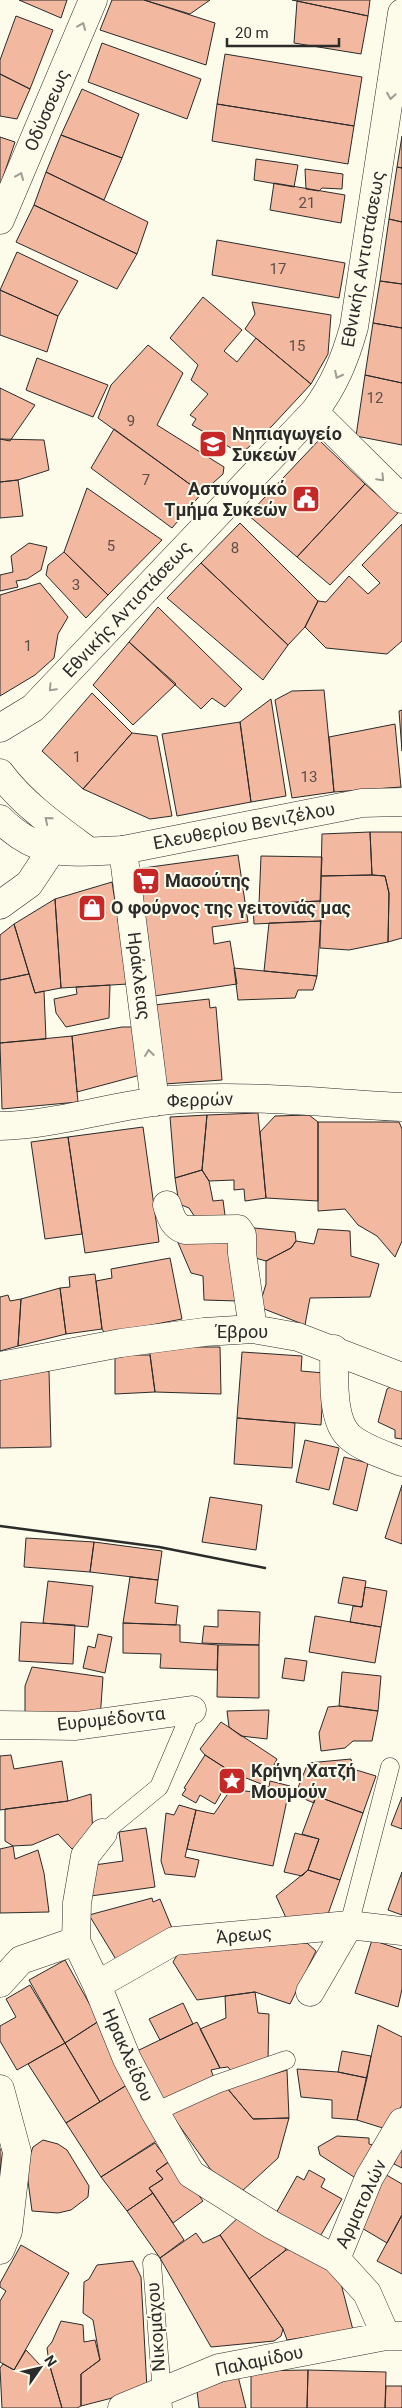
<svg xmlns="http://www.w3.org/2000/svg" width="402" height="2408" viewBox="0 0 402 2408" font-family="Roboto,sans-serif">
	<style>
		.building { fill: #f2b8a0; stroke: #2b2b2b }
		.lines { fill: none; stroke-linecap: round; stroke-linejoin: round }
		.lane-casing { stroke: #2b2b2b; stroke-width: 19 }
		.street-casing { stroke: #2b2b2b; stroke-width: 29 }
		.secondary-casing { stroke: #2b2b2b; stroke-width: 29 }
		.lane { stroke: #fdfbea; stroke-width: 18 }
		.street { stroke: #fdfbea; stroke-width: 28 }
		.secondary { stroke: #fdfbea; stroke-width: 28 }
		.wall { stroke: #2b2b2b; stroke-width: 2.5 }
		.oneway { stroke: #9e9d94 }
		.labels { text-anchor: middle; stroke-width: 4; stroke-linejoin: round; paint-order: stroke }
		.number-label { font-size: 15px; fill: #5d4e48 }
		.street-label { font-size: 18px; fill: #2b2b2b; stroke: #fdfbea }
		.poi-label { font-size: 18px; font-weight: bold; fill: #2b2b2b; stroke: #fdfbea; text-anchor: start }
	</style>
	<rect width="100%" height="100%" fill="#fdfbea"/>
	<path class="building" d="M 19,0 L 67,0 L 61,18 Z
		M 112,0 L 144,0 L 215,23 L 206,65 L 100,30 Z
		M 144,0 L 210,0 L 190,14 Z
		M 292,0 L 370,0 L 368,16 Z
		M 297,1 L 368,16 L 361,54 L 294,43 Z
		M 16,16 L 53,30 L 30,89 L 0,74 L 0,60 Z
		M 102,43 L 201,79 L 187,119 L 88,82 Z
		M 225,54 L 362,77 L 354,126 L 217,104 Z
		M 0,74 L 30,89 L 17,119 L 0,116 Z
		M 82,89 L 139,114 L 122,158 L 61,135 Z
		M 217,104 L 354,126 L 348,164 L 212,141 Z
		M 61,135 L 122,158 L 104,200 L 46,172 Z
		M 402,136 L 402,168 L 397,167 Z
		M 0,137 L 15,142 L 0,186 Z
		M 256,159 L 298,165 L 294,187 L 254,180 Z
		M 397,167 L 402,168 L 402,222 L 389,219 Z
		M 305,169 L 343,174 L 342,189 L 322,188 L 319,191 L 306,189 Z
		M 46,172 L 148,222 L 137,254 L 34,205 Z
		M 274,183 L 345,195 L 341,223 L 270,210 Z
		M 34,205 L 137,254 L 117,289 L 16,242 Z
		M 389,219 L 402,222 L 402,284 L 380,281 Z
		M 217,240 L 345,263 L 339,298 L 212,275 Z
		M 17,252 L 78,281 L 58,316 L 0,290 Z
		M 380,281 L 402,284 L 402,328 L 373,323 Z
		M 0,290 L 58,316 L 47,352 L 0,335 Z
		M 203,297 L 242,330 L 224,351 L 237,362 L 256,338 L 311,384 L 272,426 L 241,454 L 192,425 L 196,419 L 190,415 L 208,394 L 191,380 L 198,365 L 170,338 Z
		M 252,302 L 331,315 L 328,354 L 311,384 L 245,329 L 255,314 Z
		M 373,323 L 402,328 L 402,383 L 365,375 Z
		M 148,345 L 183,373 L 157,425 L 224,467 L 223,474 L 202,493 L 98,418 L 111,385 Z
		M 37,358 L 108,385 L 93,417 L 26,390 Z
		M 365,375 L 402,383 L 402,445 L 356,436 Z
		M 0,388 L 35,405 L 10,441 L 0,439 Z
		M 114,429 L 202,493 L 172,528 L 91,468 Z
		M 0,439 L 44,440 L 49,470 L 18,480 L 0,482 Z
		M 319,440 L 365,484 L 297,557 L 248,515 Z
		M 18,480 L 23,516 L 0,518 L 0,482 Z
		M 365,484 L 398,513 L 330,585 L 297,557 Z
		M 87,488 L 162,540 L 108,595 L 64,552 Z
		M 240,523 L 318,601 L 305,627 L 288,645 L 201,563 Z
		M 402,524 L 402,641 L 387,654 L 326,648 L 305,627 L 318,601 L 326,602 L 349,576 L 368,594 L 380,583 L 362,565 Z
		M 29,543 L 47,547 L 41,570 L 27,579 L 16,581 L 18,587 L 0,591 L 0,575 L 13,572 L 11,556 Z
		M 64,552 L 108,595 L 86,618 L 46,575 L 48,565 Z
		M 201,563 L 288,645 L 263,680 L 167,598 Z
		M 40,583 L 68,617 L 58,634 L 54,658 L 35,675 L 0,696 L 0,595 Z
		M 158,607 L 242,689 L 225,707 L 212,698 L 201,709 L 129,642 Z
		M 129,642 L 176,684 L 133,725 L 93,685 Z
		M 324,690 L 334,792 L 292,798 L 275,700 L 292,691 Z
		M 92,693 L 132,733 L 83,789 L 42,751 Z
		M 271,699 L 286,796 L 251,802 L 240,722 Z
		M 402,710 L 402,751 L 399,711 Z
		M 240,722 L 251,802 L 177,816 L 162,734 Z
		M 395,724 L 401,787 L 334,792 L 329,737 Z
		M 132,733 L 157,736 L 172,816 L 150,819 L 83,789 Z
		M 370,832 L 402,832 L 402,938 L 388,942 L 389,893 L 385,876 L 372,875 Z
		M 370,832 L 372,875 L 321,876 L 322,834 Z
		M 238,855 L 248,922 L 212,927 L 214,944 L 230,941 L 237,984 L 154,996 L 136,869 Z
		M 261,856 L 322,857 L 320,901 L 259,904 Z
		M 372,875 L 385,876 L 389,893 L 388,942 L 349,950 L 320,948 L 321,876 Z
		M 112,882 L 128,984 L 61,988 L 55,899 Z
		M 55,899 L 61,988 L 35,993 L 14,924 Z
		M 320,901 L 321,921 L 254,924 L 253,904 Z
		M 321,921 L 317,976 L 264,971 L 269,923 Z
		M 14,924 L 29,974 L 0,980 L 0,935 Z
		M 234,968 L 264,971 L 317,976 L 313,990 L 298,990 L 295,998 L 238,1000 Z
		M 29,974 L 35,993 L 44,991 L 46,1039 L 0,1043 L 0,980 Z
		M 110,985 L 109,1018 L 66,1027 L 56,1013 L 54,999 L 77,994 L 76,987 Z
		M 209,999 L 210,1008 L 216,1007 L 222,1080 L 165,1084 L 154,1005 Z
		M 122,1027 L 138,1027 L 144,1074 L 77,1092 L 72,1036 Z
		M 72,1036 L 78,1102 L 2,1109 L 0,1043 Z
		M 258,1113 L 266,1198 L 245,1201 L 244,1189 L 234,1190 L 234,1180 L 209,1181 L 202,1170 L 207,1115 Z
		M 207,1115 L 202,1170 L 175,1178 L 170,1117 Z
		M 309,1115 L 318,1122 L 318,1201 L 266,1198 L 260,1132 L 275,1116 Z
		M 318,1122 L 399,1122 L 402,1129 L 402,1241 L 395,1257 L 377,1236 L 358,1225 L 345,1209 L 318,1211 Z
		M 143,1127 L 159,1242 L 85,1253 L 68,1137 Z
		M 68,1137 L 82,1234 L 45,1239 L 31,1142 Z
		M 202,1170 L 209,1181 L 213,1201 L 223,1200 L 226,1223 L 200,1225 L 189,1208 L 179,1204 L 175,1178 Z
		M 244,1227 L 295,1232 L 296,1241 L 291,1248 L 266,1261 L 245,1255 Z
		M 318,1229 L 350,1231 L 351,1256 L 379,1264 L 370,1297 L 310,1298 L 305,1325 L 259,1307 L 266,1284 L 266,1261 L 291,1248 L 296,1241 L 314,1244 Z
		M 238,1234 L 238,1301 L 204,1300 L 203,1276 L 191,1273 L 176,1238 Z
		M 170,1258 L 182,1319 L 105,1334 L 102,1329 L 96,1281 L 112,1278 L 111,1269 Z
		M 95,1274 L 102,1329 L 66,1334 L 60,1288 L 70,1287 L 69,1277 Z
		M 60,1288 L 66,1334 L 18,1346 L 21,1299 Z
		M 8,1295 L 10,1301 L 21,1299 L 18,1346 L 0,1351 L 0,1297 Z
		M 149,1347 L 220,1347 L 221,1394 L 155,1392 Z
		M 242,1352 L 302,1356 L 301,1371 L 324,1373 L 321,1425 L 237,1418 Z
		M 115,1355 L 150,1355 L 155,1392 L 115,1394 Z
		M 49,1371 L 51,1447 L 0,1448 L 0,1376 Z
		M 395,1384 L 402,1388 L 402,1439 L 395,1438 L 395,1430 L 378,1422 L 387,1389 Z
		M 237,1418 L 295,1423 L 292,1468 L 234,1464 Z
		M 305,1440 L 339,1448 L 329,1490 L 296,1482 Z
		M 344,1457 L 368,1463 L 357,1511 L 333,1504 Z
		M 402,1485 L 402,1544 L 385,1538 Z
		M 210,1497 L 262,1505 L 256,1550 L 202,1542 Z
		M 26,1538 L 94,1542 L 90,1572 L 24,1567 Z
		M 94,1542 L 162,1551 L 158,1580 L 90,1572 Z
		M 130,1577 L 158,1580 L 155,1603 L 178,1606 L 176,1625 L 123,1623 Z
		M 343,1577 L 366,1581 L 362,1607 L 338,1603 Z
		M 48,1581 L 93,1586 L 88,1627 L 43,1623 Z
		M 365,1587 L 387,1591 L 381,1627 L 350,1622 L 353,1606 L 362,1607 Z
		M 218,1610 L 260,1612 L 259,1645 L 202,1643 L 204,1626 L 218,1627 Z
		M 315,1616 L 381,1627 L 375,1663 L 309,1652 Z
		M 21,1622 L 75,1625 L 73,1664 L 19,1661 Z
		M 123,1623 L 180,1625 L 180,1642 L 218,1645 L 217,1670 L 160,1668 L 161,1654 L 123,1653 Z
		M 98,1634 L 112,1637 L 105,1673 L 83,1668 L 88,1646 L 95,1648 Z
		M 218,1645 L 259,1645 L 259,1698 L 217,1697 Z
		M 285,1658 L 307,1661 L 304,1681 L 282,1678 Z
		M 32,1667 L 103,1677 L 100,1719 L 25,1713 L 25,1686 Z
		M 342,1672 L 381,1676 L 378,1711 L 339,1706 Z
		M 339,1706 L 378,1711 L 372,1741 L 353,1741 L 345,1748 L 321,1751 L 319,1733 L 328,1707 Z
		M 269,1710 L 267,1739 L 241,1736 L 229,1727 L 227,1711 Z
		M 221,1722 L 277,1759 L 264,1785 L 233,1773 L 205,1755 L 200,1749 Z
		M 11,1755 L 14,1769 L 62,1761 L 68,1801 L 0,1810 L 0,1756 Z
		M 205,1755 L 233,1773 L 215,1804 L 200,1795 L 196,1803 L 182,1795 L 186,1789 L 184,1788 Z
		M 351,1759 L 353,1769 L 376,1776 L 363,1813 L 316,1796 L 314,1803 L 295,1795 L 308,1763 Z
		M 270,1781 L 290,1786 L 273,1866 L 187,1849 L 196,1810 L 214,1814 L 231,1789 L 260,1793 L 264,1785 L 269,1787 Z
		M 91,1794 L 93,1837 L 72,1849 L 58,1834 L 32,1845 L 13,1846 L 5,1841 L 5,1809 L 68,1801 Z
		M 316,1796 L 363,1813 L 340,1880 L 308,1870 L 319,1839 L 302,1834 Z
		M 402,1797 L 402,1829 L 391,1825 Z
		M 179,1805 L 196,1810 L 185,1857 L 199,1860 L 195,1877 L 165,1874 L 161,1861 L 166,1813 L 174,1815 Z
		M 146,1828 L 155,1887 L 91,1896 L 87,1866 L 123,1861 L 119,1832 Z
		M 295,1833 L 319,1839 L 308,1870 L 302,1876 L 284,1872 Z
		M 13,1846 L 15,1859 L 38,1850 L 44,1873 L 49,1912 L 0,1913 L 0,1849 Z
		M 308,1870 L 340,1880 L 327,1917 L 287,1920 L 276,1896 Z
		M 402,1872 L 402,1915 L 388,1910 Z
		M 152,1898 L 153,1902 L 160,1899 L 174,1933 L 117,1961 L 89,1915 Z
		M 372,1940 L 402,1950 L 402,1989 L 398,2007 L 355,1993 Z
		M 307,1943 L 316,1951 L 290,2004 L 255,1992 L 197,2000 L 173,1962 L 179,1952 Z
		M 65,1960 L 99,2021 L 65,2043 L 29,1980 Z
		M 30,1985 L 65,2043 L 17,2070 L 0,2041 L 0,2026 L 16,2017 L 6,1999 Z
		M 255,1992 L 258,2013 L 269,2014 L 268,2060 L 234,2075 L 228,2067 L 220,2068 L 200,2029 L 226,2018 L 225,1996 Z
		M 183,2003 L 193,2024 L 160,2040 L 149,2019 Z
		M 99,2021 L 130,2083 L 100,2102 L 65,2043 Z
		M 197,2022 L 220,2068 L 211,2070 L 214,2078 L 163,2103 L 137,2051 Z
		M 378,2025 L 402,2037 L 402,2105 L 386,2129 L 357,2120 Z
		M 65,2043 L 100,2102 L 66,2123 L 28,2064 Z
		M 342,2051 L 371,2056 L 367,2078 L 338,2072 Z
		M 297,2069 L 338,2072 L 367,2078 L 357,2120 L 332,2118 L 332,2100 L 301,2097 Z
		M 287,2070 L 289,2118 L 253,2119 L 227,2088 Z
		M 130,2083 L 164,2136 L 101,2177 L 66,2123 Z
		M 227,2088 L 253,2119 L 289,2118 L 278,2158 L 241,2192 L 211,2170 L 171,2114 Z
		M 337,2136 L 369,2138 L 369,2144 L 380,2147 L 357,2179 L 320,2155 L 318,2147 Z
		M 43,2140 L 58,2144 L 67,2150 L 89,2186 L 88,2197 L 71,2210 L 58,2213 L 32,2211 L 26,2166 L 33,2147 Z
		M 155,2143 L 169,2162 L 156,2171 L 163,2179 L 149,2188 L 153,2193 L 127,2211 L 101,2177 Z
		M 402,2147 L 402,2168 L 394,2164 Z
		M 0,2149 L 3,2149 L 0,2172 Z
		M 172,2159 L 203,2201 L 173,2223 L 149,2188 L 163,2179 L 156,2171 Z
		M 309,2170 L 325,2179 L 321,2187 L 342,2199 L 318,2240 L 275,2215 L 297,2176 L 304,2180 Z
		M 383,2173 L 402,2184 L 402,2215 L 387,2243 L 355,2224 Z
		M 153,2193 L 184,2240 L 160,2258 L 127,2211 Z
		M 245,2211 L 276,2232 L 286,2250 L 249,2279 L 220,2235 Z
		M 402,2215 L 402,2274 L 377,2261 Z
		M 196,2233 L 203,2243 L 220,2235 L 283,2329 L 281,2336 L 274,2341 L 211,2347 L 160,2258 Z
		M 21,2245 L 69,2273 L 14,2370 L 0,2362 L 0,2301 L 6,2291 L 0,2287 L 0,2283 Z
		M 299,2249 L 339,2276 L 353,2330 L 287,2340 L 283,2329 L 249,2279 L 286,2250 Z
		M 133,2261 L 141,2277 L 147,2389 L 81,2406 L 81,2374 L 100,2360 L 93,2320 L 83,2313 L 84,2282 L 89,2279 L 97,2265 Z
		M 61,2321 L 83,2325 L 84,2342 L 95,2340 L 100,2360 L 81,2374 L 81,2406 L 77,2408 L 62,2408 L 49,2363 L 47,2348 L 52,2342 Z
		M 26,2350 L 40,2365 L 49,2363 L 62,2408 L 2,2408 L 0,2368 L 3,2364 L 14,2370 Z
		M 308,2370 L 307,2408 L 251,2408 L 251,2371 Z
		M 308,2370 L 386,2372 L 385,2408 L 307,2408 Z
		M 238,2376 L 246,2408 L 199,2408 L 197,2391 Z
		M 386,2386 L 402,2386 L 402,2408 L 385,2408 Z"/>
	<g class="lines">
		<defs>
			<path id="lane" d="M 103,1833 L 159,1787 L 192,1710
				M 349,1925 L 390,1767
				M 155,2112 L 217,2084 L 286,2060
				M 152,2263 L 163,2408"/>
			<path id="street" d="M 0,220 L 93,0
				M 314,412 L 402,499
				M 0,728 L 33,708 L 314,412 C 334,386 345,359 354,327 L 402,13
				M 123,850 L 155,1102
				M 0,905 L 29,884 L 51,851
				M 0,1126 C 57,1125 112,1105 170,1100 C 246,1094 325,1103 402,1107
				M 167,1205 C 171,1217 173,1226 185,1230 L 238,1229 L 242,1235 L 242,1253 L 253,1329
				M 334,1349 C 335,1373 330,1420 350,1437 C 364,1449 385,1455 402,1462
				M 0,1366 L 121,1343 L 204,1332 L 253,1329 L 298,1337 L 402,1377
				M 0,1725 L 76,1726 L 192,1710
				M 103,1833 L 85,1856 L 77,1903 L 76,1941 L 97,1985 L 127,2059 L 155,2112 L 191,2174 L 272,2225 L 336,2259 L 367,2293 L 386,2336
				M 0,1983 L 21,1960 L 76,1941
				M 97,1985 L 174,1941 L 349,1925 L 402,1931
				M 310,1992 L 349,1925
				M 0,2089 L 17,2152 L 8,2231 L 0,2250
				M 336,2259 L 369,2178 L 402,2122
				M 122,2408 L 219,2368 L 386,2336 L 402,2336"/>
			<path id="secondary" d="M 0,773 C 23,804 56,827 87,850
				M 0,819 C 40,859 71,852 123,850 L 362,803 L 402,802"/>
		</defs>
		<use href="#lane" class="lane-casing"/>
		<use href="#street" class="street-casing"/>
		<use href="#secondary" class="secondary-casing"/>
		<use href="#lane" class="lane"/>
		<use href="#street" class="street"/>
		<use href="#secondary" class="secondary"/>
		<path class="wall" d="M 0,1526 L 159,1547 L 265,1568"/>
	</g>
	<defs><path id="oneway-chevron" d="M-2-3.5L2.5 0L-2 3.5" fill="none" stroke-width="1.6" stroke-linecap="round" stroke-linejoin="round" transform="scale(1.25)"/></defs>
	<g class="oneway">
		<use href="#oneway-chevron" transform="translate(82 26) rotate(-67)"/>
		<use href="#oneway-chevron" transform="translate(391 96) rotate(99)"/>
		<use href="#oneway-chevron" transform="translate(20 176) rotate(-67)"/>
		<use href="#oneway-chevron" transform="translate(338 375) rotate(117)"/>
		<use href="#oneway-chevron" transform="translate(381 478) rotate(46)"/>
		<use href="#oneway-chevron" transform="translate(52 688) rotate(133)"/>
		<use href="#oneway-chevron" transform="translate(48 820) rotate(-141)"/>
		<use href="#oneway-chevron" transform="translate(149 1053) rotate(-97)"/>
	</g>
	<defs>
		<symbol id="school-square" viewBox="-11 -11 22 22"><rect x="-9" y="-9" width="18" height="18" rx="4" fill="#c62828" stroke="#fdfbea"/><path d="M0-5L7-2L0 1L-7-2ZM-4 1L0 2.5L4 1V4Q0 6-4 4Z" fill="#fff"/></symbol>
		<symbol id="civic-square" viewBox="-11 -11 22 22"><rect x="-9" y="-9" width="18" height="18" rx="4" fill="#c62828" stroke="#fdfbea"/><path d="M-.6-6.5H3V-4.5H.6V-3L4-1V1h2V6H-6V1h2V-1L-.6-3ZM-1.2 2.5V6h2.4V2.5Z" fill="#fff"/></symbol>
		<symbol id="supermarket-square" viewBox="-11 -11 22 22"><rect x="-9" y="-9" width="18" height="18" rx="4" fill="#c62828" stroke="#fdfbea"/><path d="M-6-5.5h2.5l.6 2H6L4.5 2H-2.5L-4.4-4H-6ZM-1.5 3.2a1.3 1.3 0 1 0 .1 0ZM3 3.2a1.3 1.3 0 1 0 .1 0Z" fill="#fff"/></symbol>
		<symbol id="shop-square" viewBox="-11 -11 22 22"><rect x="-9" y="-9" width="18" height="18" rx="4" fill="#c62828" stroke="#fdfbea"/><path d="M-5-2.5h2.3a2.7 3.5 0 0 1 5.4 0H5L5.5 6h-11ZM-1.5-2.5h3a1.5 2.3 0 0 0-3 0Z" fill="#fff"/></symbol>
		<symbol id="sight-square" viewBox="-11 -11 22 22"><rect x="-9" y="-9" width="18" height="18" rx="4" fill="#c62828" stroke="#fdfbea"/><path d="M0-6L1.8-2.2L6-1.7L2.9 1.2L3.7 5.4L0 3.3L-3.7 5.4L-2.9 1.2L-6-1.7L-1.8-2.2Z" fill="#fff"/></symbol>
	</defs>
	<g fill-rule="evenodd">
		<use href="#school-square" x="197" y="428" width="32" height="32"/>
		<use href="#civic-square" x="290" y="483" width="32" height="32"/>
		<use href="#supermarket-square" x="130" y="865" width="32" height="32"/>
		<use href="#shop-square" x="76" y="892" width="32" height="32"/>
		<use href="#sight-square" x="216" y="1765" width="32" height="32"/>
	</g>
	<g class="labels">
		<g class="number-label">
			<text x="307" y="208">21</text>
			<text x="278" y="274">17</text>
			<text x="297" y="351">15</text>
			<text x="375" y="403">12</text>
			<text x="131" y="426">9</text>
			<text x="146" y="485">7</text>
			<text x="111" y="551">5</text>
			<text x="235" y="553">8</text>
			<text x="76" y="590">3</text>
			<text x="28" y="651">1</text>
			<text x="77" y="762">1</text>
			<text x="309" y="782">13</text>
		</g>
		<g class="street-label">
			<text transform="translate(47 110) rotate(-67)" y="6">Οδύσσεως</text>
			<text transform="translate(363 259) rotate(-80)" y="6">Εθνικής Αντιστάσεως</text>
			<text transform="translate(127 609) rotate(-47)" y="6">Εθνικής Αντιστάσεως</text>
			<text transform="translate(244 826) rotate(-11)" y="6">Ελευθερίου Βενιζέλου</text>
			<text transform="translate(139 976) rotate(83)" y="6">Ηράκλειας</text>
			<text transform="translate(200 1100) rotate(-2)" y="6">Φερρών</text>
			<text x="242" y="1338">Έβρου</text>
			<text transform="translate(111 1719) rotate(-6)" y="6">Ευρυμέδοντα</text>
			<text transform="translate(244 1935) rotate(-5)" y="6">Άρεως</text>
			<text transform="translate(128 2055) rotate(66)" y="6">Ηρακλείδου</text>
			<text transform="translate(361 2204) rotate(-65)" y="6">Αρματολών</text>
			<text transform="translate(156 2327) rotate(-94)" y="6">Νικομάχου</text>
			<text transform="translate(259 2361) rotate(-12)" y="6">Παλαμίδου</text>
		</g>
		<g class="poi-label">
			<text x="232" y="440">Νηπιαγωγείο<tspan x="232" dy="21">Συκεών</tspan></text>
			<text x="287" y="495" text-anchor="end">Αστυνομικό<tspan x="287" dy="21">Τμήμα Συκεών</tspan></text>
			<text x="165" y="887">Μασούτης</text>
			<text x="111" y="914">Ο φούρνος της γειτονιάς μας</text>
			<text x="251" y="1777">Κρήνη Χατζή<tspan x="251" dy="21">Μουμούν</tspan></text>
		</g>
	</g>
	<g transform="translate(40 2368) rotate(56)" stroke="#fdfbea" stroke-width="4" paint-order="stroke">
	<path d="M0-4L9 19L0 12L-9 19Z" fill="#2b2b2b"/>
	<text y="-8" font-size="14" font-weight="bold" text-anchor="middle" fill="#2b2b2b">N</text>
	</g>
	<path d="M227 38v8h112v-8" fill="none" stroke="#2b2b2b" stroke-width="2.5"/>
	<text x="235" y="38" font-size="15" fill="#2b2b2b" stroke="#fdfbea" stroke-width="4" paint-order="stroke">20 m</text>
</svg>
